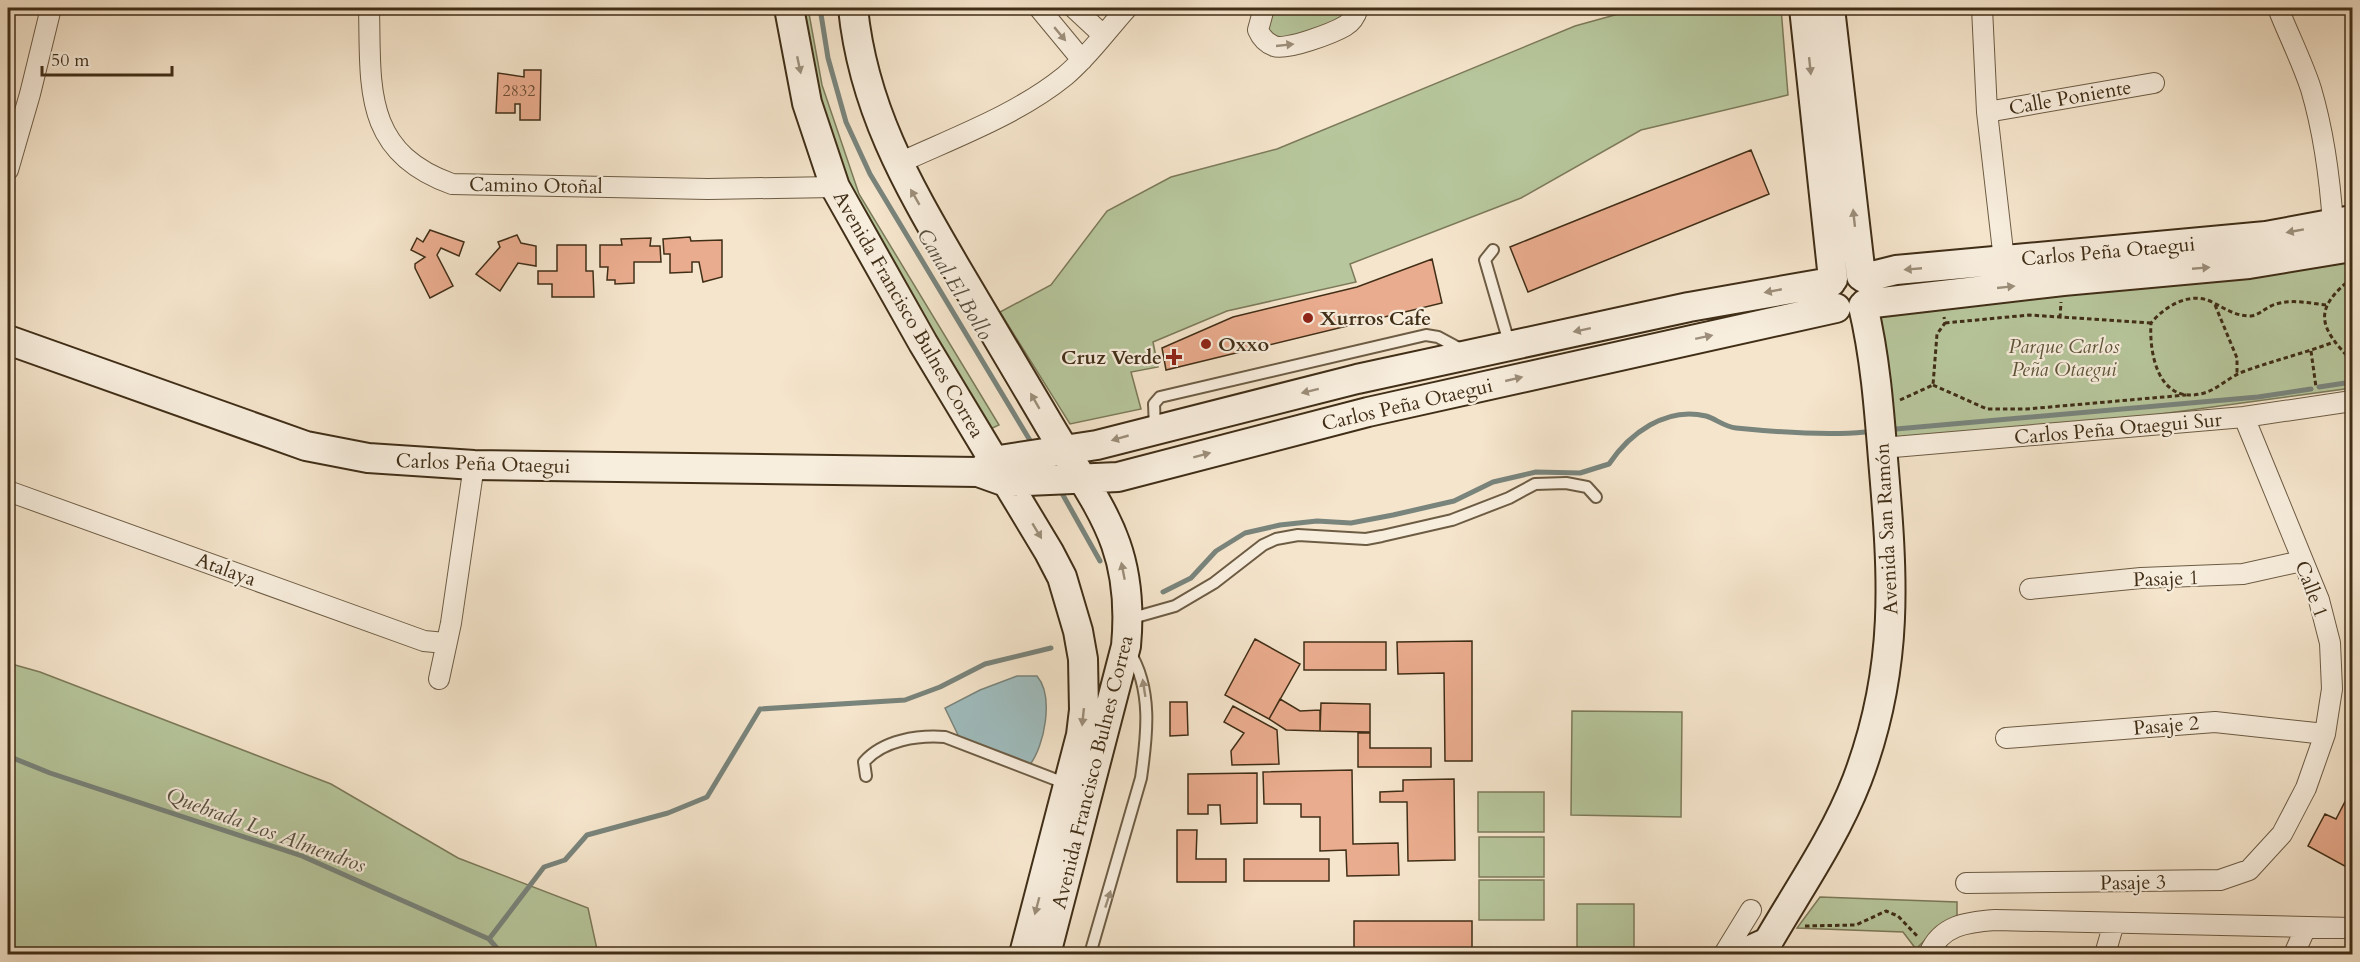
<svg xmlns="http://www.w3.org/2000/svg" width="2360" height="962" viewBox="0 0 2360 962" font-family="Cardo,serif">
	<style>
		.green { fill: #b7c69c; stroke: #7c7a5a; stroke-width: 1.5 }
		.water { fill: #9fbdbf; stroke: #79847c; stroke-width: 1.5 }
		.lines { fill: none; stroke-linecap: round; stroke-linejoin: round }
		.stream { stroke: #79847c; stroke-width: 5 }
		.building { fill: #eaac8e; stroke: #402e17; stroke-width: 1.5 }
		.lane-casing { stroke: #6d5c44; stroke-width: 14 }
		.street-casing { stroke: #6d5c44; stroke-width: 22 }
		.secondary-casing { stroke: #402e17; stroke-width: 32 }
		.path { stroke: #402e17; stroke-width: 3; stroke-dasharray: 4.5 3; stroke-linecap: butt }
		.lane { stroke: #f8eede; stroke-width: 10 }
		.street { stroke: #f8eede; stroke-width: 20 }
		.secondary { stroke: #f8eede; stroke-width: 28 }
		.oneway { fill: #9c8e7a }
		.poi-dot { fill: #8f2418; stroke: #f8eede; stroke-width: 2 }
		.labels { text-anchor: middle; stroke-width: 4.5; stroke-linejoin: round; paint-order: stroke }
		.number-label { font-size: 16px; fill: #6a4e35 }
		.street-label { font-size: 20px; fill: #402e17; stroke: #f8eede }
		.poi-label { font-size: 20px; font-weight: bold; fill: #402e17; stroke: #f8eede; text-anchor: start }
		.park-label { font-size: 20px; font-style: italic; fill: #5e5438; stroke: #f8eede }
		.water-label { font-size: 21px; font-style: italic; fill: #585241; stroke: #f8eede }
	</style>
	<rect width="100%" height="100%" fill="#f5e5cc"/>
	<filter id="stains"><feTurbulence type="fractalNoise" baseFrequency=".00333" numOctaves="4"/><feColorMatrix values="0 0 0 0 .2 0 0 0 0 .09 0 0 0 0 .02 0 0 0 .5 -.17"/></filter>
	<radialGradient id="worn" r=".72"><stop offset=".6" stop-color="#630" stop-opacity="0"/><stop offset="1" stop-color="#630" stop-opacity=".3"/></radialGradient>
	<path class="green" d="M 794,8 L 808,8 L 822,85 L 859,194 L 999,425 L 986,431 L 835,178 Z
		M 1277,8 L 1352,8 L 1347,19 L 1288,42 L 1264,36 L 1271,10 Z
		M 1640,8 L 1781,8 L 1788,95 L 1641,130 L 1521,198 L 1350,264 L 1356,282 L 1227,311 L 1153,342 L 1158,367 L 1131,372 L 1141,409 L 1070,424 L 1000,312 L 1051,285 L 1107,211 L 1171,177 L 1277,149 L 1575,26 Z
		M 2352,254 L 2352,388 L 2146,416 L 1890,440 L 1878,323 L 1885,312 Z
		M 8,663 L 40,672 L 331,784 L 458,858 L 588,908 L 598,954 L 8,954 Z
		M 1572,711 L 1682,712 L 1681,817 L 1571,815 Z
		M 1478,792 L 1544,792 L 1544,832 L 1478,832 Z
		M 1479,837 L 1544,837 L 1544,877 L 1479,877 Z
		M 1479,880 L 1544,880 L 1544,920 L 1479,920 Z
		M 1820,897 L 1957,902 L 1957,918 L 1934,931 L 1916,949 L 1903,932 L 1797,928 Z
		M 1577,904 L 1634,904 L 1634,954 L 1577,954 Z"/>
	<path class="water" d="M 1017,676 L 1037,676 C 1054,696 1045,746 1029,766 L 959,737 L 945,708 L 980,690 Z"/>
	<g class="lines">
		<path class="stream" d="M 820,8 L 828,58 L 846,122 L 870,174 L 1034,447
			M 2319,387 L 2352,382
			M 1896,429 L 2258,397 L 2311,389
			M 1059,488 L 1100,561
			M 1163,592 L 1191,578 L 1216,551 L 1245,533 L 1280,525 L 1317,521 L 1351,523 L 1393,515 L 1454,501 L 1493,482 L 1536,472 L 1580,473 L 1609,464 C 1629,434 1666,406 1706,416 C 1716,419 1725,427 1736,428 C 1776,432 1825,436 1865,432
			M 8,756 L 50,773 L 302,856 L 489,939 L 502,954
			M 489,939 L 544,867 L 565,860 L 587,835 L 668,813 L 707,797 L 760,709 L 905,700 L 940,687 L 985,664 L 1051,648"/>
	</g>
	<path class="building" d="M 524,70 L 541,70 L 540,120 L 520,120 L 520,104 L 515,104 L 515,113 L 496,113 L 498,73 L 524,77 Z
		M 1751,150 L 1769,194 L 1528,292 L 1510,247 Z
		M 430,230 L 464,242 L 459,256 L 441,248 L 437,255 L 453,286 L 430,298 L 415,268 L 415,264 L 425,257 L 411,250 L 417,238 L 423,242 Z
		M 517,235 L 521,243 L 536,246 L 536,266 L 518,263 L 500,291 L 476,274 L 500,247 L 498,242 Z
		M 690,237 L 691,241 L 722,240 L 722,277 L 703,282 L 699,262 L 692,262 L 692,272 L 670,273 L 670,254 L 664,254 L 663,239 Z
		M 651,238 L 650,246 L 660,246 L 661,262 L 634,262 L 634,283 L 615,284 L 615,280 L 607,280 L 608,267 L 600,267 L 600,245 L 622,245 L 621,239 Z
		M 557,245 L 586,245 L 586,271 L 593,271 L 594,297 L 552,297 L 552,284 L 538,284 L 538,271 L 557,271 Z
		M 1432,259 L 1442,303 L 1166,370 L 1162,348 L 1233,317 L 1357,287 Z
		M 1255,639 L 1300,664 L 1269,719 L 1225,695 Z
		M 1472,641 L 1472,761 L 1445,761 L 1444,673 L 1398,674 L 1397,642 Z
		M 1304,642 L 1386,642 L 1386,670 L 1304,670 Z
		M 1280,699 L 1300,711 L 1320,710 L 1320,731 L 1286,730 L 1269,719 Z
		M 1170,702 L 1187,702 L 1188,735 L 1170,736 Z
		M 1321,703 L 1370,704 L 1370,732 L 1320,731 Z
		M 1233,706 L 1277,730 L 1279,764 L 1232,765 L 1231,751 L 1244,733 L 1224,722 Z
		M 1358,733 L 1370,733 L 1370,748 L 1431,748 L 1431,767 L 1358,767 Z
		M 1352,770 L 1353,844 L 1398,843 L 1399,875 L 1347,876 L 1346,850 L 1320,851 L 1320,817 L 1301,817 L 1301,804 L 1264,804 L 1263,772 Z
		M 1257,773 L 1257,823 L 1221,824 L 1220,805 L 1208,805 L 1208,814 L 1188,814 L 1188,774 Z
		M 1454,779 L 1455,860 L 1408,861 L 1407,802 L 1380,802 L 1380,792 L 1403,791 L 1403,780 Z
		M 2352,788 L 2352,870 L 2308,846 L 2325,814 L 2336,819 Z
		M 1177,830 L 1197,830 L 1196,859 L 1226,859 L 1226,882 L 1177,882 Z
		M 1244,859 L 1329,859 L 1329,881 L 1244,881 Z
		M 1354,921 L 1472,921 L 1472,954 L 1354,954 Z"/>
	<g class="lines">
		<defs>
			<path id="lane" d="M 1493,250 L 1485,260 L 1510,346
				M 1155,428 L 1154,404 L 1160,397 L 1426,335 L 1438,337 L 1464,351
				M 1129,619 L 1175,606 L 1214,583 L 1263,545 L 1276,539 L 1298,535 L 1366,539 L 1382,536 L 1452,520 L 1509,498 L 1535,484 L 1566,483 L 1587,487 L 1596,497
				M 866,776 L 864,762 C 883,740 918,735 945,737 L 1067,784
				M 1090,954 L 1141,778 C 1147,736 1153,689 1129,651"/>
			<path id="street" d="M 369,8 C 371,86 362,152 452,184 L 708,189 L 835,187
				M 1039,8 L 1082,60
				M 1074,8 L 1103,35
				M 1264,8 L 1258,30 C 1261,37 1266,43 1274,46 C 1286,51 1333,33 1345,26 C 1352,22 1356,15 1358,8
				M 1982,8 L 1987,112 L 2004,260
				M 2278,8 C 2288,34 2302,61 2311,89 C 2324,133 2330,179 2333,225
				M 1987,112 L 2154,83
				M 897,164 C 953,138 1017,115 1065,76 C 1089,56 1107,30 1127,8
				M 8,170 L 30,94 L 51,8
				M 1882,448 L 2244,417 L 2352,401
				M 8,491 L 424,641 L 445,643
				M 2030,589 L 2141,578 L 2243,574 L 2302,561
				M 439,679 L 451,623 L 474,465
				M 2006,738 L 2215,722 L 2325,734
				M 1966,883 L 2220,880 L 2249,870 L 2282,834 L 2306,788 L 2325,734 L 2332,689 L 2330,643 L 2319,600 L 2244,417
				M 1724,954 L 1751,910
				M 1929,954 C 1941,925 1967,922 1995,920 L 2352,928
				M 2105,954 L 2114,923
				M 2294,954 L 2306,927"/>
			<path id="secondary" d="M 789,8 L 807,103 L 835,187 L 923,343 L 1049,552 L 1062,577 L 1078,631 L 1083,659 L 1084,710 L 1081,735 L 1024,954
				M 853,8 C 863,107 906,182 955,266 C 985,317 1015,368 1045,418 C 1094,503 1136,540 1126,646 L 1046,954
				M 1804,8 L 1833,279
				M 1830,8 L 1861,276
				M 1864,278 L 1896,270 L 2266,236 L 2352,220
				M 1865,304 L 2063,281 L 2249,264 L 2352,247
				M 8,340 L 306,446 L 368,458 L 474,465 L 978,472 L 1006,482 L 1118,477 L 1368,412 L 1836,308
				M 980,471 L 993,461 L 1097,445 L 1357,379 L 1689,307 L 1831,282
				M 1731,954 L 1748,951 L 1768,942
				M 1761,954 C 1793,897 1833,842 1857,780 C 1900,667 1893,576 1883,459 C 1879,408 1875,356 1863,306"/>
		</defs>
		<use href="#lane" class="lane-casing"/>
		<use href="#street" class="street-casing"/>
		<use href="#secondary" class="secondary-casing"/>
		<path class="path" d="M 2352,278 C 2312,310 2319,327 2352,361
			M 2215,305 L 2237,358 L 2237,374
			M 2326,305 C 2308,303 2288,298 2271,306 C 2264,309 2259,315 2251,316 C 2235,316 2226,309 2212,302 C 2190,291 2165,306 2151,323 C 2149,353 2158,403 2200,394 C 2217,391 2229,376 2245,371 C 2275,360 2305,353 2334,342
			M 2060,318 L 2061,302
			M 1945,323 L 2029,315 L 2151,323
			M 2311,351 L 2316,387
			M 1933,385 L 1987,409 L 2027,409 L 2186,395
			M 1900,400 L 1933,385 L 1937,334 L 1945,323 L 1944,317
			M 1805,926 L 1856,925 L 1886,911 L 1898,916 L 1919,938"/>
		<use href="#lane" class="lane"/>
		<use href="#street" class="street"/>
		<use href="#secondary" class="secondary"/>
	</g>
	<defs><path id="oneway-solid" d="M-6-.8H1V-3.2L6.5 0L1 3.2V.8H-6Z" transform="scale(1.5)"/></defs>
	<g class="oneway">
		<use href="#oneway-solid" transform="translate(1060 34) rotate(50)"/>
		<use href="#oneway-solid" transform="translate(1285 45) rotate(-6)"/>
		<use href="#oneway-solid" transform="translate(799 65) rotate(78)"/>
		<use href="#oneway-solid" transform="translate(1810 66) rotate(84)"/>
		<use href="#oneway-solid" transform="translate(915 197) rotate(-120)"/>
		<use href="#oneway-solid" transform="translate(1854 218) rotate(-96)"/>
		<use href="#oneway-solid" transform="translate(2295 231) rotate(170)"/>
		<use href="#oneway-solid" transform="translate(2201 268) rotate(-5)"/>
		<use href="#oneway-solid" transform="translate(1913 269) rotate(175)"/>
		<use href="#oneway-solid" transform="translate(2006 287) rotate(-6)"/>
		<use href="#oneway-solid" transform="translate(1773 291) rotate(169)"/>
		<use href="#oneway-solid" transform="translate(1582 330) rotate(168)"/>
		<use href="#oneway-solid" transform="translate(1704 337) rotate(-12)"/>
		<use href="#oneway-solid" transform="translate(1514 379) rotate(-13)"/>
		<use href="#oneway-solid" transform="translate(1310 391) rotate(166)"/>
		<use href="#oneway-solid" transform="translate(1035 401) rotate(-120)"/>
		<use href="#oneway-solid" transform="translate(1120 438) rotate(164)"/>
		<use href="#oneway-solid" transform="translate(1202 455) rotate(-15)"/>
		<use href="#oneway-solid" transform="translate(1037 531) rotate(59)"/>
		<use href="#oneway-solid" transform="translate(1123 571) rotate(-101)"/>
		<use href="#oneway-solid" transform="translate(1144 688) rotate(-99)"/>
		<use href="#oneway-solid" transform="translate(1083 717) rotate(96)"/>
		<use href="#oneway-solid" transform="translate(1108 899) rotate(-72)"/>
		<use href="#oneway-solid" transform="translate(1037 906) rotate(105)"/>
	</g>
	<g class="poi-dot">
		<circle cx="1308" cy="318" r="6"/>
		<circle cx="1206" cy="344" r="6"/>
		<path d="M1171 348h6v6h6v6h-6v6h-6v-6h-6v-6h6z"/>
	</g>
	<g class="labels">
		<g class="number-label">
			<text x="519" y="96">2832</text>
		</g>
		<g class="street-label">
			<text transform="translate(2070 97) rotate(-10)" y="7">Calle Poniente</text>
			<text transform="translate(536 185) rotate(1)" y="7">Camino Otoñal</text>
			<text transform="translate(2108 251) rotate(-5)" y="7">Carlos Peña Otaegui</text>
			<text transform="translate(909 314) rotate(60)" y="7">Avenida Francisco Bulnes Correa</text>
			<text transform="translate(1407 404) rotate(-13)" y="7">Carlos Peña Otaegui</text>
			<text transform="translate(2118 428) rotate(-5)" y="7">Carlos Peña Otaegui Sur</text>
			<text transform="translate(483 463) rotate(2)" y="7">Carlos Peña Otaegui</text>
			<text transform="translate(1886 529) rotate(-93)" y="7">Avenida San Ramón</text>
			<text transform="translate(226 569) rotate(20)" y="7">Atalaya</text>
			<text transform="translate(2166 578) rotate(-2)" y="7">Pasaje 1</text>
			<text transform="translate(2312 589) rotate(69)" y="7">Calle 1</text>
			<text transform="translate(2166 725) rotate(-5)" y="7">Pasaje 2</text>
			<text transform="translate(1092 772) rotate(-76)" y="7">Avenida Francisco Bulnes Correa</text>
			<text transform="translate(2133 882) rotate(-1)" y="7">Pasaje 3</text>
		</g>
		<g class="poi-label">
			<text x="1320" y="325">Xurros Cafe</text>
			<text x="1218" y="351">Oxxo</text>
			<text x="1162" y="364" text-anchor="end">Cruz Verde</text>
		</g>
		<g class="park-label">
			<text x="2064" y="353">Parque Carlos<tspan x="2064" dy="23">Peña Otaegui</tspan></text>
		</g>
		<g class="water-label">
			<text transform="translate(955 284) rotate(59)" y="7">Canal El Bollo</text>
			<text transform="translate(266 830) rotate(20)" y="7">Quebrada Los Almendros</text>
		</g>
	</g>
	<rect width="2360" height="962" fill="none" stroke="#f5e5cc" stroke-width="30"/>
	<rect x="9" y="9" width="2342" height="944" fill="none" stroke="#402e17" stroke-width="3"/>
	<rect x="15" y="15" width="2330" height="932" fill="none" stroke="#402e17" stroke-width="1.5"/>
	<path d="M42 66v9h130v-9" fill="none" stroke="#402e17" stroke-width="3"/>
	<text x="51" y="66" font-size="18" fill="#402e17" stroke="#f8eede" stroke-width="4.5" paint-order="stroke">50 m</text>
	<rect width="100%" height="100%" filter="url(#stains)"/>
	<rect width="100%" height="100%" fill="url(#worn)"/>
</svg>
